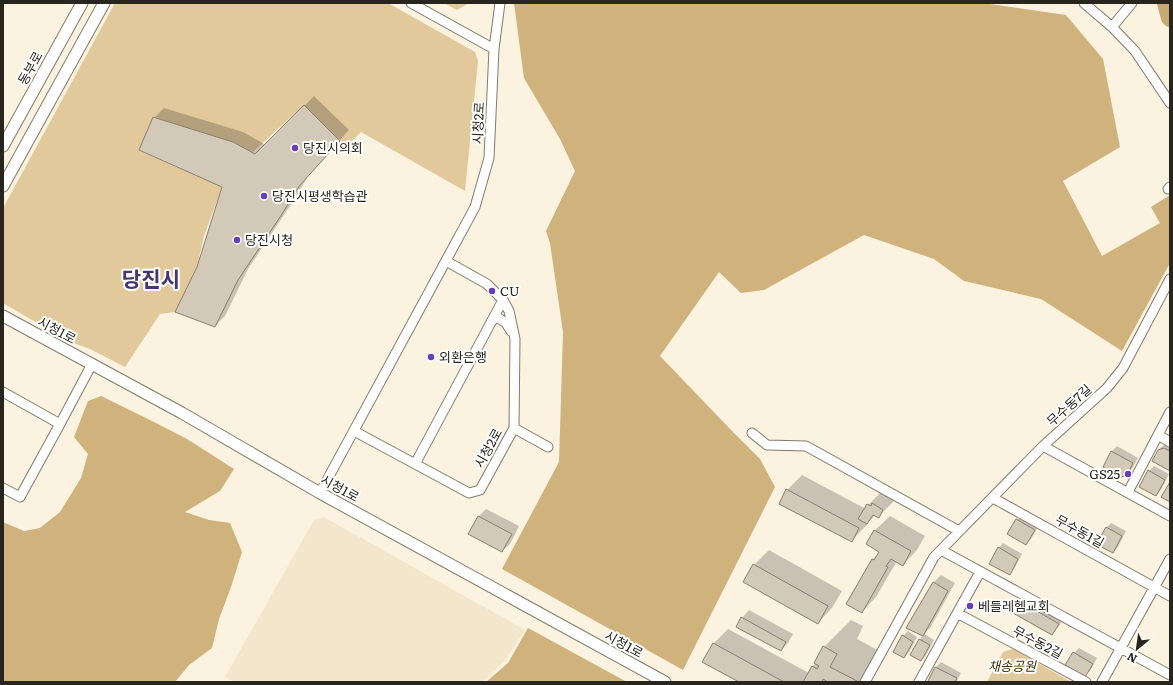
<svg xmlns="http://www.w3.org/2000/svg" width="1173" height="685" viewBox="0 0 1173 685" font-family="Literata,'Noto Sans KR',serif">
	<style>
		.built { fill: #f4e6cd }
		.green { fill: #e1c99b }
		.forest { fill: #cfb27c }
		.shadow { fill: #0003 }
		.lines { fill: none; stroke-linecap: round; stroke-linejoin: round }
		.river { stroke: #c6a973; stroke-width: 18 }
		.building { fill: #d3c9b8; stroke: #887f6f }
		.minor-casing { stroke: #837a6a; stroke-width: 11 }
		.tertiary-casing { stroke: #837a6a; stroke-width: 13 }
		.minor { stroke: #fff; stroke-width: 9 }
		.tertiary { stroke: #fff; stroke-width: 11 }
		.poi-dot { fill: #653fb8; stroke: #fff; stroke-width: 1.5 }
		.labels { text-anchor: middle; stroke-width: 4; stroke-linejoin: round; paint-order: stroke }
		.street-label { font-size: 13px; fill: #28251e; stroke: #fff }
		.poi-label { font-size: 13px; fill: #28251e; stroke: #fff; text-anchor: start }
		.park-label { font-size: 13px; font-style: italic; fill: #422f00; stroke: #fff }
		.town-label { font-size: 21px; font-weight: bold; fill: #453572; stroke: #fff }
	</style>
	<rect width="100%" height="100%" fill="#fcf2e0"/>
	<path class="built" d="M 324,517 L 525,630 L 505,661 L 482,682 L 234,682 L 225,677 L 314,520 Z"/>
	<path class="green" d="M 115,3 L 388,3 L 475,52 L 478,61 L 465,191 L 361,132 L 351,142 L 347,147 L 304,105 L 253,152 L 233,142 L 153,117 L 140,151 L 222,187 L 204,236 L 197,267 L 175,312 L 160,314 L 125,367 L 90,349 L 68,341 L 3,303 L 3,208 Z
		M 444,3 L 469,3 L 457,10 Z
		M 1013,649 L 1071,682 L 987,682 L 1003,652 Z"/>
	<path class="forest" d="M 514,3 L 983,3 L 1066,15 L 1103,59 L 1120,147 L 1063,181 L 1102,256 L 1160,223 L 1151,207 L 1170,195 L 1170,263 L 1122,351 L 1041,299 L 964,281 L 934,259 L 864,235 L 764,290 L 741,293 L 719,272 L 660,356 L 731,430 L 760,459 L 775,487 L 683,670 L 502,569 L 559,462 L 563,332 L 550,243 L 546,231 L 575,171 L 560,139 L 524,78 Z
		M 101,396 L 150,420 L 187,439 L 234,469 L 220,491 L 185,512 L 209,520 L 230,523 L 242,552 L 231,587 L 219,619 L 212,648 L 189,665 L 175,682 L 3,682 L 3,522 L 24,531 L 40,528 L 60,512 L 81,478 L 88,454 L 74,437 L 88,401 Z
		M 528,628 L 627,682 L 486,682 L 508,663 Z"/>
	<path class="shadow" d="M 314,96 L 349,130 L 310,173 L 292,203 L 248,269 L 225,316 L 215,326 L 198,268 L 223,186 L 154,118 L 164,108 L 243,132 L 266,145 Z
		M 1169,444 L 1170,444 L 1170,470 L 1158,450 L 1164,445 Z
		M 1117,446 L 1138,458 L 1132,469 L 1127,474 L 1104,466 L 1112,451 Z
		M 1154,466 L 1169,474 L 1161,490 L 1156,495 L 1149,471 Z
		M 802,475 L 866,509 L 868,505 L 883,490 L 898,494 L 893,502 L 878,517 L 875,515 L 869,521 L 866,526 L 851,541 L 787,490 Z
		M 486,509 L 519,526 L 510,544 L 502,551 L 470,533 L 479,516 Z
		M 1021,515 L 1039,525 L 1031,539 L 1026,544 L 1017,520 Z
		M 890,516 L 925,536 L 917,550 L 903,565 L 897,561 L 876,597 L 862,612 L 848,604 L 873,559 L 880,552 L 867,544 L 875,530 Z
		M 1111,523 L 1126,531 L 1118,547 L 1113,552 L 1107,527 Z
		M 1003,543 L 1022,554 L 1014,569 L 1009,574 L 999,548 Z
		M 769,550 L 842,591 L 832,608 L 818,623 L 754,565 Z
		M 941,575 L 955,583 L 930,628 L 924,634 L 934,640 L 926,655 L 921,660 L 911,655 L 920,639 L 923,636 L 908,627 L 933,583 Z
		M 1028,594 L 1065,616 L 1059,626 L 1052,634 L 1020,602 Z
		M 749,610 L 793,634 L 788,643 L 781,650 L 742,618 Z
		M 851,620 L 863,626 L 857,639 L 883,653 L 877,665 L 860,682 L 830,682 L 826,680 L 824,682 L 741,682 L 713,644 L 728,629 L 809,673 L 812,667 L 816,663 L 824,647 Z
		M 908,631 L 917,637 L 909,652 L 904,657 L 903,636 Z
		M 1079,648 L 1097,658 L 1090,671 L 1085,675 L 1067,665 L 1074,653 Z
		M 941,662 L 961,673 L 956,682 L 930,682 L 930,681 L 929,681 L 936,667 Z"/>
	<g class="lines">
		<path class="river" d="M 1166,3 L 1170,18"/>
	</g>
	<path class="building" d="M 304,105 L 340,141 L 300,185 L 282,214 L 238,280 L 215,327 L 175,312 L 197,267 L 222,187 L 139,150 L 153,117 L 233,142 L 255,154 Z
		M 1164,448 L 1170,451 L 1170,471 L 1152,461 L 1158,450 Z
		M 1111,451 L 1133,463 L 1127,475 L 1121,477 L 1103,467 Z
		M 1148,470 L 1165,480 L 1156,496 L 1139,487 Z
		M 1170,482 L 1170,502 L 1161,497 Z
		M 786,489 L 859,528 L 852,542 L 779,504 Z
		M 872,503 L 883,510 L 879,518 L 873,515 L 867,524 L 858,519 L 867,504 L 871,506 Z
		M 478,516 L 512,534 L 502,552 L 468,534 Z
		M 1016,519 L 1035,530 L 1026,545 L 1007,534 Z
		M 1106,527 L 1122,536 L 1113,553 L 1096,544 Z
		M 874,530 L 911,551 L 903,566 L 891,559 L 886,566 L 888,567 L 862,613 L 846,604 L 872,559 L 874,560 L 879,552 L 866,544 Z
		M 998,547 L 1018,559 L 1010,575 L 989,564 Z
		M 753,564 L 828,606 L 818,624 L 743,582 Z
		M 933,582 L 948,591 L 923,636 L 906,628 Z
		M 1020,601 L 1059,624 L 1052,635 L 1013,613 Z
		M 741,617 L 786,642 L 781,651 L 736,627 Z
		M 902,635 L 913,642 L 904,658 L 893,652 Z
		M 919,639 L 930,645 L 921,661 L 910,655 Z
		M 713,643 L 784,682 L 739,682 L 702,662 Z
		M 823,646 L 837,654 L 830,667 L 857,681 L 856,682 L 828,682 L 823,679 L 822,682 L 803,682 L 812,666 L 817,669 L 819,666 L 814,663 Z
		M 1073,652 L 1093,664 L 1085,677 L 1065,665 Z
		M 935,667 L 957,678 L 955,682 L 930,682 L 928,681 Z"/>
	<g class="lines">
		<defs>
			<path id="minor" d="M 411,3 L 494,49
				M 1084,3 L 1112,27 L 1135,51 L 1170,103
				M 1112,27 L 1132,3
				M 1168,189 L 1170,187
				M 492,321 L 497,317 L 506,323 L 511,331
				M 3,392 L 60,424 L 92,364
				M 514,428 L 548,447
				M 354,431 L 469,493 L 480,490 L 514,428 L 515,339 L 509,311 L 503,300 L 487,284 L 446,261
				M 752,433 L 767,445 L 806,446 L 959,531
				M 1158,435 L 1170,442
				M 1043,446 L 1170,516
				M 415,464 L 503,300
				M 3,488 L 20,497 L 60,424
				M 1128,492 L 1170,412
				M 320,493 L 475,207 L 489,158 L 494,49 L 500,3
				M 993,498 L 1170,596
				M 941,550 L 1170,675
				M 957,613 L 1086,682
				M 865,682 L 934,557 L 1043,446 L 1107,388 L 1123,368 L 1170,279
				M 919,682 L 980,572
				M 1102,682 L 1170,559"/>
			<path id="tertiary" d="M 3,146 L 82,3
				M 3,186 L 104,3
				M 3,316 L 182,413 L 320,493 L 665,682"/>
		</defs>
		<use href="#minor" class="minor-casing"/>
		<use href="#tertiary" class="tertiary-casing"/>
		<use href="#minor" class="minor"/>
		<use href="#tertiary" class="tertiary"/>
	</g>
	<g class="poi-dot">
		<circle cx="295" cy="148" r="4"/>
		<circle cx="264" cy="196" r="4"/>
		<circle cx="237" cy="240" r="4"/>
		<circle cx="492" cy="291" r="4"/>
		<circle cx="431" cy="357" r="4"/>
		<circle cx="1128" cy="474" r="4"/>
		<circle cx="970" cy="606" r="4"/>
	</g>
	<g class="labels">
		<g class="street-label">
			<text transform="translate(30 68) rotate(-61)" y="5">동부로</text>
			<text transform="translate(478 123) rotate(-87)" y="5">시청2로</text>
			<text transform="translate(57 330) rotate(28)" y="5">시청1로</text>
			<text transform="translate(1069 405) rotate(-42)" y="5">무수동7길</text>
			<text transform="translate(488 448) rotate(-61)" y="5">시청2로</text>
			<text transform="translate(340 488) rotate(29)" y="5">시청1로</text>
			<text transform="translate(1080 531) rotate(29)" y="5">무수동1길</text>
			<text transform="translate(1038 642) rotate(28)" y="5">무수동2길</text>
			<text transform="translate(624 644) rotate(29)" y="5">시청1로</text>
		</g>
		<g class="poi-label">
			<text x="303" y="153">당진시의회</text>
			<text x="272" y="201">당진시평생학습관</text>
			<text x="245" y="245">당진시청</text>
			<text x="500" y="296">CU</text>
			<text x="439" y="362">외환은행</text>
			<text x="1120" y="479" text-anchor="end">GS25</text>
			<text x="978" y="611">베들레헴교회</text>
		</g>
		<g class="park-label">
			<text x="1012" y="671">채송공원</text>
		</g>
		<g class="town-label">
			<text x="151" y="287">당진시</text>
		</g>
	</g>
	<rect width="1173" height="685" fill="none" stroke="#28251e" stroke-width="8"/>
	<g transform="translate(1137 649) rotate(209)" stroke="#ffffff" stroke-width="3" paint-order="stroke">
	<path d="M0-3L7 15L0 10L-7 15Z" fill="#28251e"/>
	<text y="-6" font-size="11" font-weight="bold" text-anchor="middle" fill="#28251e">N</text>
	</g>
</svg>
